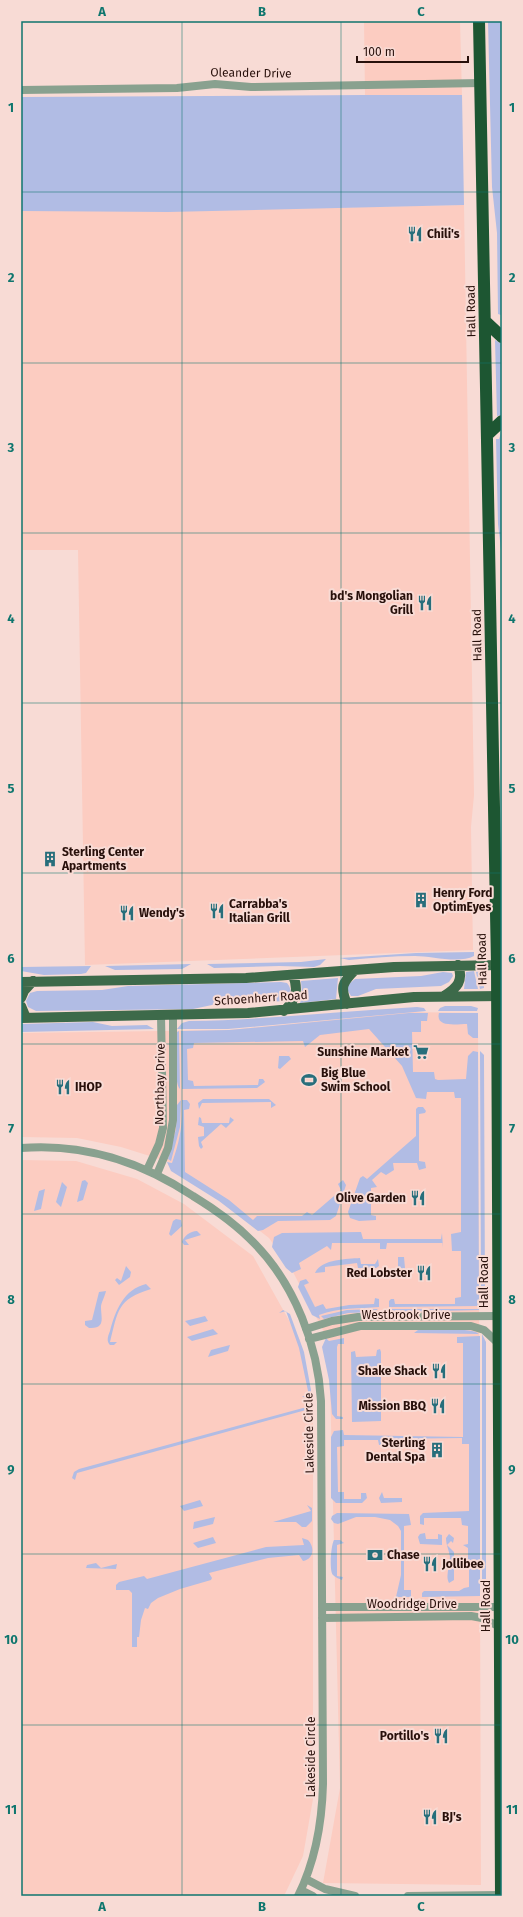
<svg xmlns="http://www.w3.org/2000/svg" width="523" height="1917" viewBox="0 0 523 1917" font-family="'Fira Sans',sans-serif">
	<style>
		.built { fill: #fcccc1 }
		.green { fill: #b1bce4 }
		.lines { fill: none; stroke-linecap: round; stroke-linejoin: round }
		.minor { stroke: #89a18f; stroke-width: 8 }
		.major { stroke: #3d6a4a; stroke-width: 10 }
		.highway { stroke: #1d5632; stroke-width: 12 }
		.grid { fill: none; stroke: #0f766e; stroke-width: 1; stroke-opacity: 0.55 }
		.labels { text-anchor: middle; stroke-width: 4; stroke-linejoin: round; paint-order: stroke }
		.street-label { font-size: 12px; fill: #28100b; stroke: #f8dbd5 }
		.poi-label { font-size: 12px; font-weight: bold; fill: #28100b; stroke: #f8dbd5; text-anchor: start }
		.neatline { fill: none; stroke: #0f766e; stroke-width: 1.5 }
		.grid-label { font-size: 13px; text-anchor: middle; font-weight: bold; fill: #0f766e }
	</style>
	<rect width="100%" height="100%" fill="#f8dbd5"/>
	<path class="built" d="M 364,21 L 460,21 L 462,95 L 365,95 Z
		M 464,205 L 474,795 L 471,827 L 473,950 L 85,965 L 78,550 L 21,550 L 21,211 L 171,211 Z
		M 410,1012 L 478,1013 L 481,1885 L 323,1883 L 340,1788 L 329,1342 L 293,1272 L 269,1238 L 172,1163 L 121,1147 L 77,1138 L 21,1137 L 21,1033 L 229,1030 Z
		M 21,1160 L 76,1161 L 137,1179 L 184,1204 L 253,1256 L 300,1340 L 313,1406 L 313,1799 L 303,1856 L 284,1896 L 21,1896 Z"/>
	<path class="green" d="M 488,21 L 502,21 L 502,324 L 501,315 L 498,314 L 497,233 L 492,187 Z
		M 365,95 L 462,95 L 464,205 L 168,212 L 21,211 L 21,97 Z
		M 495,340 L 502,344 L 502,415 L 497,416 Z
		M 502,430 L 502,558 L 498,524 L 496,439 L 499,439 Z
		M 474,952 L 474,956 C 459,964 431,956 415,956 C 393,956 371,958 349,960 L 340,958 L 416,953 Z
		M 326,959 L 320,965 L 314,967 L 279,966 L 214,968 L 207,964 L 301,962 Z
		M 191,964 L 182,969 L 115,970 L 105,966 Z
		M 91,966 L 86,973 L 81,974 L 44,975 L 21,971 L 21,967 Z
		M 474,971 L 478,989 L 464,989 L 466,972 Z
		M 481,971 L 483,973 L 484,988 L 480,989 L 476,972 Z
		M 443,972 L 452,973 L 453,976 L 449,982 L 441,986 L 376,989 L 358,996 L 351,996 L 348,991 L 348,985 L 355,979 L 421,976 Z
		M 338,978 L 336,999 L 300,1003 L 302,993 L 301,981 Z
		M 281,982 L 287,983 C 292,989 292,996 285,1001 L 212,1005 L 193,1009 L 36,1011 L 28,1007 L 26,1001 L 30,993 L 37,991 L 102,990 L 128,986 Z
		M 445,1006 L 471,1006 L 478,1008 L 477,1011 L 438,1011 L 440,1008 Z
		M 417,1007 L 424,1008 L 426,1011 L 228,1029 L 177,1029 L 182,1023 L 189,1021 C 266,1020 341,1011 417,1007 Z
		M 409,1013 L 428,1013 L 427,1021 L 421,1021 L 421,1032 L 412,1032 L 413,1072 L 434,1072 L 435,1079 L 438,1080 L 466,1079 L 468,1056 L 473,1051 L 478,1052 L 479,1306 L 389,1307 L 389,1301 L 391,1299 L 394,1299 L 395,1304 L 455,1304 L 455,1298 L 461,1297 L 461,1251 L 452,1251 L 451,1234 L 461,1232 L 461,1098 L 455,1098 L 454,1092 L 427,1092 L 426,1099 L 416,1098 L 402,1066 L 369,1029 L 320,1035 L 305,1047 L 303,1041 L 194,1043 L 193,1048 L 187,1049 L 188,1080 L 193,1081 L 194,1086 L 258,1085 L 259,1079 L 263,1079 L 265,1082 L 257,1088 L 182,1089 L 181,1031 L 229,1030 Z
		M 439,1013 L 478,1013 L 478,1038 L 473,1038 L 468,1034 L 467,1024 C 457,1024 435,1028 439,1013 Z
		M 93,1022 L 112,1026 L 147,1025 L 154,1029 L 21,1032 L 21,1024 Z
		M 179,1031 L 180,1089 C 173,1082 177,1044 177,1032 Z
		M 480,1051 L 484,1055 L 484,1060 L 485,1294 L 481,1294 Z
		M 279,1056 L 289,1056 L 291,1059 L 280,1069 L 278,1068 Z
		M 203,1099 L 269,1099 L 276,1105 L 271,1108 L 271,1102 L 202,1103 L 199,1109 L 198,1103 Z
		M 181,1100 L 180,1127 L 171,1161 L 168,1159 L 176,1129 L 177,1105 Z
		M 182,1100 L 187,1100 L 190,1104 L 189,1109 L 184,1110 L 185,1172 L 229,1200 L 253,1220 L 257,1216 L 302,1216 L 307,1212 L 312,1215 L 341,1190 L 338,1184 L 343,1180 L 346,1185 L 336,1216 L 330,1220 L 278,1221 L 263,1230 L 258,1231 L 219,1201 L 171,1171 L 167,1162 L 172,1163 C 180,1141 183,1123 182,1100 Z
		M 418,1107 L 423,1107 L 426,1111 L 425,1113 L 419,1114 L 419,1161 L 425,1162 L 426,1168 L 419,1170 L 417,1163 L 393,1163 L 394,1170 L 386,1175 L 381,1172 L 372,1180 L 377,1187 L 371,1188 L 371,1215 L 376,1216 L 376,1220 L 359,1221 L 350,1218 L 348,1212 L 360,1178 L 363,1176 L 367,1179 L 416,1136 L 416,1109 Z
		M 199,1117 L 201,1118 L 202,1123 L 229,1123 L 230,1117 L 234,1120 L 226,1128 L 221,1124 L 201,1142 L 203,1147 L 201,1149 L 199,1146 L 198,1137 L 204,1136 L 204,1127 L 198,1125 Z
		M 85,1180 L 88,1183 L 83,1200 L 77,1202 L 82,1181 Z
		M 62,1182 L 67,1187 L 61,1207 L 56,1202 Z
		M 45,1189 L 41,1209 L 34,1211 L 39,1191 Z
		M 176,1219 L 181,1220 L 182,1226 L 171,1236 L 169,1234 L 173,1221 Z
		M 197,1231 L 201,1235 L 185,1240 L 189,1245 L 184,1245 L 182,1242 C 184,1236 190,1231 197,1231 Z
		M 361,1232 L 363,1239 L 441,1239 L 442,1233 L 443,1248 L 443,1243 L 387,1243 L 386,1249 L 380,1249 L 380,1243 L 332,1243 L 331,1250 L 327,1246 L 299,1263 L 301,1269 L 292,1273 L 286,1268 L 272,1247 L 274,1237 L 282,1233 Z
		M 398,1257 L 404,1257 L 406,1279 L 398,1271 Z
		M 360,1258 L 361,1264 L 375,1264 L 378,1259 L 379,1266 L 376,1268 L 358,1268 L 357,1263 L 325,1267 L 325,1272 L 315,1273 C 321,1259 347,1259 360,1258 Z
		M 126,1266 L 131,1272 L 130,1277 L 119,1285 L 115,1280 L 117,1278 L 121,1281 Z
		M 306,1279 L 309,1283 L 304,1285 L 315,1307 L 323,1304 L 326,1309 L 349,1305 L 374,1304 L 375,1298 L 379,1299 L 379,1307 C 359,1309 339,1307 319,1315 L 320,1319 L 312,1315 L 298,1287 L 300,1281 Z
		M 146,1284 L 151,1289 C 117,1299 118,1311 110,1342 L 117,1342 L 114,1345 L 110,1345 C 106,1341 108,1336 110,1331 C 115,1311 124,1289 146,1284 Z
		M 106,1291 C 105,1296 101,1303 101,1307 C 101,1318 106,1329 89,1328 L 85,1325 L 85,1321 L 92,1320 L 99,1292 Z
		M 378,1309 L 374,1312 L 348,1313 L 324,1319 L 321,1316 L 347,1310 Z
		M 390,1309 L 479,1309 L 479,1310 L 396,1312 Z
		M 283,1310 L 290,1314 L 304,1352 L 311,1390 L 310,1394 L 305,1398 L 302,1396 L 308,1396 L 308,1391 L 299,1348 L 286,1311 L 279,1313 Z
		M 205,1316 L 208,1321 L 190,1326 L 185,1321 Z
		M 213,1329 L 218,1334 L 192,1341 L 187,1337 Z
		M 418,1330 C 431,1330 471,1327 479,1334 L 414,1333 Z
		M 482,1334 L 486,1342 L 486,1588 L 482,1597 Z
		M 480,1336 L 480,1596 L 422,1597 L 422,1593 L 424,1591 L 459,1591 L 464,1588 L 469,1587 L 469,1569 L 463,1568 L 468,1566 L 468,1548 L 463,1545 L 468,1544 L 468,1526 L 462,1525 L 461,1518 L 424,1518 L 424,1525 L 420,1524 L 420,1516 L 423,1513 L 469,1511 L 469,1444 L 462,1444 L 462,1438 L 385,1439 L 385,1445 L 379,1445 L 378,1440 L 344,1440 L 344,1446 L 337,1447 L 338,1492 L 344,1492 L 344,1499 L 361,1499 L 361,1493 L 366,1493 L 367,1498 L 362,1503 L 336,1503 L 331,1498 L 331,1437 L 334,1431 L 343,1430 L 344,1435 L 463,1437 L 463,1343 L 457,1343 L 457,1337 Z
		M 326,1338 L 329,1341 L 344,1338 L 344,1344 L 338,1344 L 337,1347 L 337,1416 L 343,1417 L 343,1419 L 336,1419 L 332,1414 L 329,1380 L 322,1347 Z
		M 230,1345 L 228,1351 L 208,1357 L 211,1350 Z
		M 380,1349 L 381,1352 L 381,1421 L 352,1422 L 351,1352 L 355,1351 L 356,1357 L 376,1356 L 377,1350 Z
		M 303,1408 L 309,1408 L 312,1414 L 307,1416 L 308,1410 L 306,1410 L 77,1473 L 75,1480 L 72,1478 L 74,1472 L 79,1469 Z
		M 382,1492 L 384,1498 L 402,1498 L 402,1502 L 381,1503 L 379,1498 Z
		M 200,1500 L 203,1506 L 184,1511 L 180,1506 Z
		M 307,1505 L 312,1508 L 312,1521 L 306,1527 L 302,1527 L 296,1522 L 273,1522 L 311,1511 Z
		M 337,1513 L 409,1514 L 411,1525 L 404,1526 L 404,1590 L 411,1590 L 411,1597 L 396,1597 L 401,1575 L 401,1531 L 398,1526 L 390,1520 L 375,1517 L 356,1517 L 338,1524 L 334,1523 L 331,1519 L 332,1516 Z
		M 215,1517 L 213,1524 L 193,1529 L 194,1522 Z
		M 425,1533 L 426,1539 L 438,1539 L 438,1534 L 442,1535 L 442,1545 L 420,1544 L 418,1537 L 420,1534 Z
		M 449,1534 L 454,1538 L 453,1543 L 451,1541 L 447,1545 L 454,1552 L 454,1580 L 449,1583 C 445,1576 450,1566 450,1557 C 449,1550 446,1545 446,1538 Z
		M 213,1537 L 216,1543 L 198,1548 L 193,1543 Z
		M 302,1538 L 308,1540 C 315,1547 314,1559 303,1561 L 299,1555 L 268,1558 L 209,1573 L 212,1578 L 211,1580 L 180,1589 L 158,1598 L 151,1603 L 148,1609 L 145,1608 L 141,1620 L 139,1637 L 137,1637 L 137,1647 L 132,1647 L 132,1593 L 129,1590 L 116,1590 L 116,1585 L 119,1582 L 144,1576 L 147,1579 L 266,1547 L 304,1545 Z
		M 334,1540 L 340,1540 L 344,1543 L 337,1545 L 337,1576 L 343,1577 L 342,1580 C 339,1579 335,1577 333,1575 C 329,1571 331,1545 334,1540 Z
		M 96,1563 L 101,1568 L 117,1564 L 116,1569 L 86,1568 L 87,1565 Z"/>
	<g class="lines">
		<path class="minor" d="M 21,90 L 177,88 L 215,84 L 251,87 L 481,83
			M 21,1148 C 83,1143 142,1162 193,1196 C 216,1210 237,1225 255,1244 C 295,1285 318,1346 321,1401 L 323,1784 C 322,1823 315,1862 298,1896
			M 147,1170 L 159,1144 L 163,1128 L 161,1015
			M 157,1174 L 168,1148 L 173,1120 L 173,1015
			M 306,1329 L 332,1321 L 358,1317 L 498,1316
			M 309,1339 L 360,1326 L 471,1326 L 484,1330 L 499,1344
			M 322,1607 L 500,1607
			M 322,1618 L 471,1616 L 482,1618 L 500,1627
			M 306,1879 L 325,1889 L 355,1896
			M 301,1890 L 313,1896
			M 408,1896 L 501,1895"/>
		<path class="major" d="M 21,982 L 246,978 L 394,967 L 502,965
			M 444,996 C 457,988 464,981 458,965
			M 21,998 L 24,991 L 33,981
			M 347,1004 C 340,987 342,983 355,970
			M 21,1006 L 26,1018
			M 284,1011 C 296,999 299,991 293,975
			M 21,1018 L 248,1013 L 414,997 L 502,996"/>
		<path class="highway" d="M 479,21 L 497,965 L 501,1896
			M 486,322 L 502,337
			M 487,435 L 502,421"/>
	</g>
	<path class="grid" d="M 182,21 L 182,1896M 341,21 L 341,1896M 21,192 L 502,192M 21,363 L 502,363M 21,533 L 502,533M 21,703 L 502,703M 21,873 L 502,873M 21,1044 L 502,1044M 21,1214 L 502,1214M 21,1384 L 502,1384M 21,1554 L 502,1554M 21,1725 L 502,1725"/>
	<defs>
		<symbol id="restaurant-bare" viewBox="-9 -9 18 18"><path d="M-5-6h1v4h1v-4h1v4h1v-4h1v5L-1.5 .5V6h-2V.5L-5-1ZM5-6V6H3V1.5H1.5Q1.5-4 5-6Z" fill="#276e7b" stroke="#f8dbd5" stroke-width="2.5" paint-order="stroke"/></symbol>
		<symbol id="building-bare" viewBox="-9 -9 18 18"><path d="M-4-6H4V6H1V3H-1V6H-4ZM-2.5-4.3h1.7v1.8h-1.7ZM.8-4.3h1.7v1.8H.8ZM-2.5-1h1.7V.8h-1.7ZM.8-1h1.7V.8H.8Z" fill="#276e7b" stroke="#f8dbd5" stroke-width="2.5" paint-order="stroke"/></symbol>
		<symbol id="supermarket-bare" viewBox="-9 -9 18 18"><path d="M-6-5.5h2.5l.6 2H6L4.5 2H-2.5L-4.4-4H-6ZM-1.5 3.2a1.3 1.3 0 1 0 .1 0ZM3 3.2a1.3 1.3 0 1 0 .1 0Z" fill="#276e7b" stroke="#f8dbd5" stroke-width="2.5" paint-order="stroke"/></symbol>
		<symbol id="stadium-bare" viewBox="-9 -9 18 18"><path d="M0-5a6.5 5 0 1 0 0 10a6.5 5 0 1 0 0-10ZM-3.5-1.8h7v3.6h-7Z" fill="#276e7b" stroke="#f8dbd5" stroke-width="2.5" paint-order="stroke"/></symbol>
		<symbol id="bank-bare" viewBox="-9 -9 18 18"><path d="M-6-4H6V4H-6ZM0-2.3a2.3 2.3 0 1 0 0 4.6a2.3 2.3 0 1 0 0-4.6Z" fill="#276e7b" stroke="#f8dbd5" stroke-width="2.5" paint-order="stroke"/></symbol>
	</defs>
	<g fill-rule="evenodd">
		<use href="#restaurant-bare" x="404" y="223" width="22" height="22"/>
		<use href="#restaurant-bare" x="414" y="592" width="22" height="22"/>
		<use href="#building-bare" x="39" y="848" width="22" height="22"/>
		<use href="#building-bare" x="410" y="889" width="22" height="22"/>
		<use href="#restaurant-bare" x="206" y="900" width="22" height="22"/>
		<use href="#restaurant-bare" x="116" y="902" width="22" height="22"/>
		<use href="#supermarket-bare" x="410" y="1041" width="22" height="22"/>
		<use href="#stadium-bare" x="298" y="1069" width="22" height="22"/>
		<use href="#restaurant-bare" x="52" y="1076" width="22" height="22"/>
		<use href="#restaurant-bare" x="407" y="1187" width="22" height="22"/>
		<use href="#restaurant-bare" x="413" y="1262" width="22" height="22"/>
		<use href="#restaurant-bare" x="428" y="1360" width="22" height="22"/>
		<use href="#restaurant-bare" x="427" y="1395" width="22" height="22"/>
		<use href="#building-bare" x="426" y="1439" width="22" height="22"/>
		<use href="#bank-bare" x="364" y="1544" width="22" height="22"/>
		<use href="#restaurant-bare" x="419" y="1553" width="22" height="22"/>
		<use href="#restaurant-bare" x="430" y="1725" width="22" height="22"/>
		<use href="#restaurant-bare" x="419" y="1806" width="22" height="22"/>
	</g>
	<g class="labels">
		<g class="street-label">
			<text transform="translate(251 73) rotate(1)" y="4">Oleander Drive</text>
			<text transform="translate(471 311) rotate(-91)" y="4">Hall Road</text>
			<text transform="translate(477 635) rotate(-91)" y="4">Hall Road</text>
			<text transform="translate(482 959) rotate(-91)" y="4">Hall Road</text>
			<text transform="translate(261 998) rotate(-4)" y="4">Schoenherr Road</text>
			<text transform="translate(160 1084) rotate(-89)" y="4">Northbay Drive</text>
			<text transform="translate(484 1282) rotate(-90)" y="4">Hall Road</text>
			<text x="406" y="1319">Westbrook Drive</text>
			<text transform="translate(309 1433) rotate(-91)" y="4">Lakeside Circle</text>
			<text x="412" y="1608">Woodridge Drive</text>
			<text transform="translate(486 1606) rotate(-90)" y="4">Hall Road</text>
			<text transform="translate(311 1757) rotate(-90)" y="4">Lakeside Circle</text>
		</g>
		<g class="poi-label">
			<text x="427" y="238">Chili's</text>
			<text x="413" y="600" text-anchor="end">bd's Mongolian<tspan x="413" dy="14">Grill</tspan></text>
			<text x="62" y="856">Sterling Center<tspan x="62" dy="14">Apartments</tspan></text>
			<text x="433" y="897">Henry Ford<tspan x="433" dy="14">OptimEyes</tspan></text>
			<text x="229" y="908">Carrabba's<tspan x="229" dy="14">Italian Grill</tspan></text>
			<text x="139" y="917">Wendy's</text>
			<text x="409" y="1056" text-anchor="end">Sunshine Market</text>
			<text x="321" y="1077">Big Blue<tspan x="321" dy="14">Swim School</tspan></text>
			<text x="75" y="1091">IHOP</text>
			<text x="406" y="1202" text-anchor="end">Olive Garden</text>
			<text x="412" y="1277" text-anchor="end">Red Lobster</text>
			<text x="427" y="1375" text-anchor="end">Shake Shack</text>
			<text x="426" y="1410" text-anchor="end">Mission BBQ</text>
			<text x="425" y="1447" text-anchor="end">Sterling<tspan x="425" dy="14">Dental Spa</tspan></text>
			<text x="387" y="1559">Chase</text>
			<text x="442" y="1568">Jollibee</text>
			<text x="429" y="1740" text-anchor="end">Portillo's</text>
			<text x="442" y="1821">BJ's</text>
		</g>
	</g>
	<rect width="523" height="1917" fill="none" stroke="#f8dbd5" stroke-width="44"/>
	<path d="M357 56v6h111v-6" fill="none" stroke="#28100b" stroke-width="2"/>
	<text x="363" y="56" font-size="12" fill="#28100b" stroke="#f8dbd5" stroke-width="3" paint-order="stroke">100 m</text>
	<rect x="22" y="22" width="479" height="1873" class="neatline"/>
	<g class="grid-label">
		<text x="102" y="16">A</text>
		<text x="262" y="16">B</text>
		<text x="421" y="16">C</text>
		<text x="11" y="112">1</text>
		<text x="512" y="112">1</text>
		<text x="11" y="282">2</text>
		<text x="512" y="282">2</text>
		<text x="11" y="452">3</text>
		<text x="512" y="452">3</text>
		<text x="11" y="623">4</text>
		<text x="512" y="623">4</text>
		<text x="11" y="793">5</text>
		<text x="512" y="793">5</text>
		<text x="11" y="963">6</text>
		<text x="512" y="963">6</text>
		<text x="11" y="1133">7</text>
		<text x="512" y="1133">7</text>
		<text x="11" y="1304">8</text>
		<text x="512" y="1304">8</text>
		<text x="11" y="1474">9</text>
		<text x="512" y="1474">9</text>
		<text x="11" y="1644">10</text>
		<text x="512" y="1644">10</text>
		<text x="11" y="1814">11</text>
		<text x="512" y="1814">11</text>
		<text x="102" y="1911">A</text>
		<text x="262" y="1911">B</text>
		<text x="421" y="1911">C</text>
	</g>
</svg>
